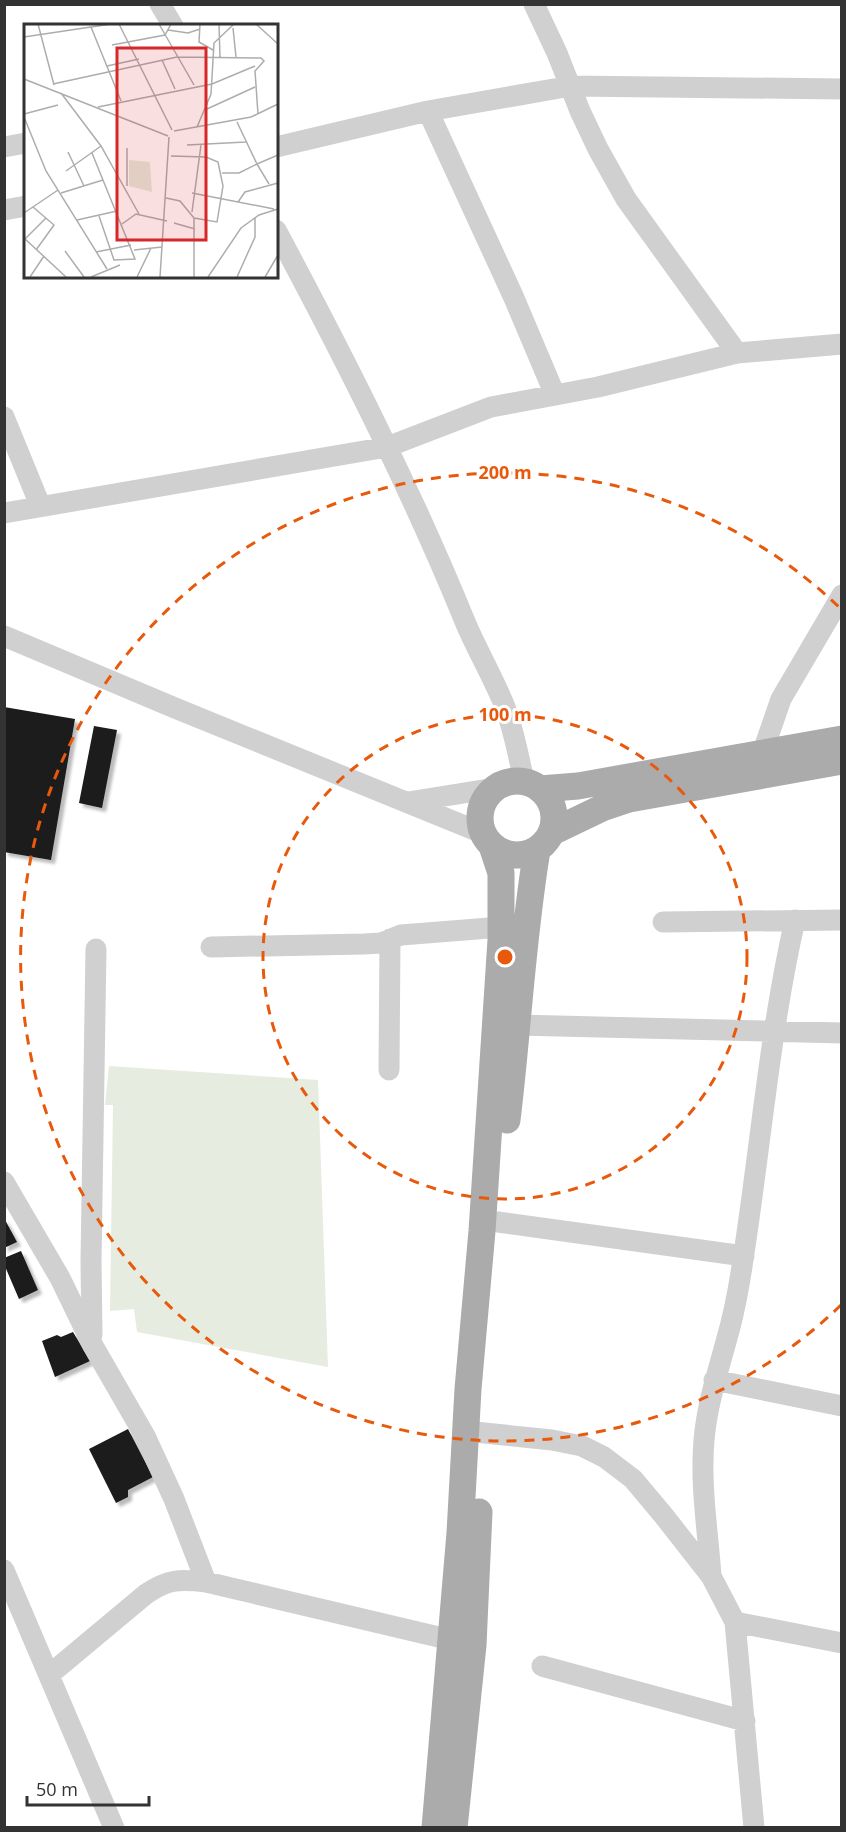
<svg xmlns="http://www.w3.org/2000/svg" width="846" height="1832" viewBox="0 0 846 1832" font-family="'Open Sans',sans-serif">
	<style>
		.green { fill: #e6ecdf }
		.building { fill: #1a1a1a; filter: url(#shadow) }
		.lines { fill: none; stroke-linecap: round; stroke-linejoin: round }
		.minor { stroke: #d0d0d0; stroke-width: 21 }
		.major { stroke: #ababab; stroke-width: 27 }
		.ring { fill: none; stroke: #e8590c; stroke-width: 3; stroke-dasharray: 10 8 }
		.inset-road { fill: none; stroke: #adadad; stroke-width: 1.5 }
		.view { fill: #d62828; fill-opacity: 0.15; stroke: #d62828; stroke-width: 3 }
		.inset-edge { fill: none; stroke: #333; stroke-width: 3 }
		.centre { fill: #e8590c; stroke: #fff; stroke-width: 3 }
		.ring-label { font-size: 18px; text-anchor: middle; font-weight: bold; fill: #e8590c; stroke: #fff; stroke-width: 6; stroke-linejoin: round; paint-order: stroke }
	</style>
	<defs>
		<filter id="shadow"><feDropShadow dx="4" dy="4" stdDeviation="1.5" flood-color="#0004"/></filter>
	</defs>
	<rect width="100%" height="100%" fill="#fff"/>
	<path class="green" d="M 109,1066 L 318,1080 L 328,1367 L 137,1332 L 134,1309 L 110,1311 L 113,1105 L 105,1105 Z"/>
	<path class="building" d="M 4,707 L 75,719 L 51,860 L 4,852 Z
		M 94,726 L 117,730 L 102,808 L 79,803 Z
		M 4,1218 L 17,1242 L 4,1248 Z
		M 21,1251 L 38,1290 L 19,1299 L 4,1264 L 4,1258 Z
		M 73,1332 L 90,1361 L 55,1377 L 42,1341 L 57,1335 L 61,1337 Z
		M 128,1429 L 153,1477 L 128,1490 L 128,1497 L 116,1503 L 89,1449 Z"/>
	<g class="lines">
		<path class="minor" d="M 160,4 L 173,26
			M 534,4 L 557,53 L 580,111 L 598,149 L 626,199 L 737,353
			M 428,111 L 514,298 L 555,395
			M 4,147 L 26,143
			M 276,147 L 428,111 L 571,86 L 842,89
			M 4,210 L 26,206
			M 276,230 C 345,359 411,489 466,624 C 478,652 494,679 505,707 C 514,731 519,757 524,782
			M 4,417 L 40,505
			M 4,513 L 387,447 L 491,407 L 598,387 L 737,353 L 842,344
			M 4,636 L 175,708 L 482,833
			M 762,754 L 781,699 L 842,595
			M 408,802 L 495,788
			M 663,922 L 842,920
			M 211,947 L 364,944 L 381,943 L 401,935 L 502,927
			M 517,1025 L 842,1033
			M 389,1070 L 390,939
			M 4,1182 L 60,1278 L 92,1344 L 145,1436 L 174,1499 L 206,1582
			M 498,1222 L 744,1256
			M 92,1335 L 91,1261 L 96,949
			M 714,1380 L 842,1406
			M 465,1431 L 552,1440 L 582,1446 L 604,1457 L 633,1479 L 664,1516 L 711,1576 L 735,1622 L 842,1643
			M 4,1570 L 114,1828
			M 711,1576 C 708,1532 700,1485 704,1440 C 707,1404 718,1372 727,1338 C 735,1311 740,1281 744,1253 C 761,1142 770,1030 795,920
			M 735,1622 L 754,1828
			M 542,1666 L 745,1721
			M 49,1675 L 146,1594 C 168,1579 180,1579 206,1582 L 464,1643"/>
		<path class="major" d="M480 818a37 37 0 1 1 74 0a37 37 0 1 1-74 0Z
			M 540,789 L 578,786 L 842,739
			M 552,832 L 602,808 L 629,799 L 842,761
			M 507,1120 C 518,1030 522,940 537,850
			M 435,1828 L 460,1533 L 468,1389 L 482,1231 L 501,940 L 501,873 L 492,846
			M 454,1828 L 473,1645 L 479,1512"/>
	</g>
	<g class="ring">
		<circle cx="505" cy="957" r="242"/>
		<path d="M841 1305A484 484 0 1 1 841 609"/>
	</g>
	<g transform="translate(24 24)">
		<rect width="254" height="254" fill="#fff"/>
		<path d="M 105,136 L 126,138 L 128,168 L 105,162 Z" fill="#e6ecdf"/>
		<path class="inset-road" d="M 14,0 L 30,61M 95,0 L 148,106M 135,0 L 170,61M 176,0 L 175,18 L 189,26M 195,0 L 196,34M 232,0 L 254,20M 67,3 L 97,77M 209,4 L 212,33M 144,6 L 164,9 L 176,5M 0,13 L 87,0M 88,21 L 141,11 L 147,0M 138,36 L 151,65M 83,42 L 115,35M 0,55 L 144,112M 29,60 L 153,33 L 237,34 L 240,37 L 231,47 L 234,90M 37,69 L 77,122 L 115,190M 74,83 L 188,60 L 231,42M 183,85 L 231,63M 0,90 L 34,81M 0,93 L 22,147 L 83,245M 213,98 L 233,140 L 254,131M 173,103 L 187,70 L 190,19 L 210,0M 150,107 L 227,93 L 254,80M 163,121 L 222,118M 44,128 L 60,162M 68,129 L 111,235 L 90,236 L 75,192M 42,147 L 77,122M 198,149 L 215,149 L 233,140 L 245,160M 103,162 L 103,124M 37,169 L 79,156M 168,169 L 250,185M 142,174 L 156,177 L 170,194 L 193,198 L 199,162 L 194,138 L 182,133 L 147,132M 214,178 L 221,168 L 254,159M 9,183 L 30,201 L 12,226M 168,188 L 177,121M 0,189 L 34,166M 53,196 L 93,187M 150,199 L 171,205M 98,200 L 112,190 L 143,197M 0,214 L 42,253M 1,215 L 22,194M 110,226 L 138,223M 41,227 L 60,253M 72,228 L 107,221M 6,253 L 20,232M 67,253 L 96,241M 113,253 L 127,224M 136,253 L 145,113M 170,253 L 170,194M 184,253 L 217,204 L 235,191 L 254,185M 213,253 L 231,213 L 231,193M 241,253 L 254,231"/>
		<path class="view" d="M 93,24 L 182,24 L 182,216 L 93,216 Z"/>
		<rect width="254" height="254" class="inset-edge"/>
	</g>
	<circle cx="505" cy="957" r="9" class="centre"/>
	<g class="ring-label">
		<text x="505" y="479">200 m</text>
		<text x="505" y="721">100 m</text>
	</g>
	<rect width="846" height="1832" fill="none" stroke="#333333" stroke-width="12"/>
	<path d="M27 1796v9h122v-9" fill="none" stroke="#333333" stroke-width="3"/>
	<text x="36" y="1796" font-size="18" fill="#333333" stroke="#ffffff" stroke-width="4.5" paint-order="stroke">50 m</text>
</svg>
